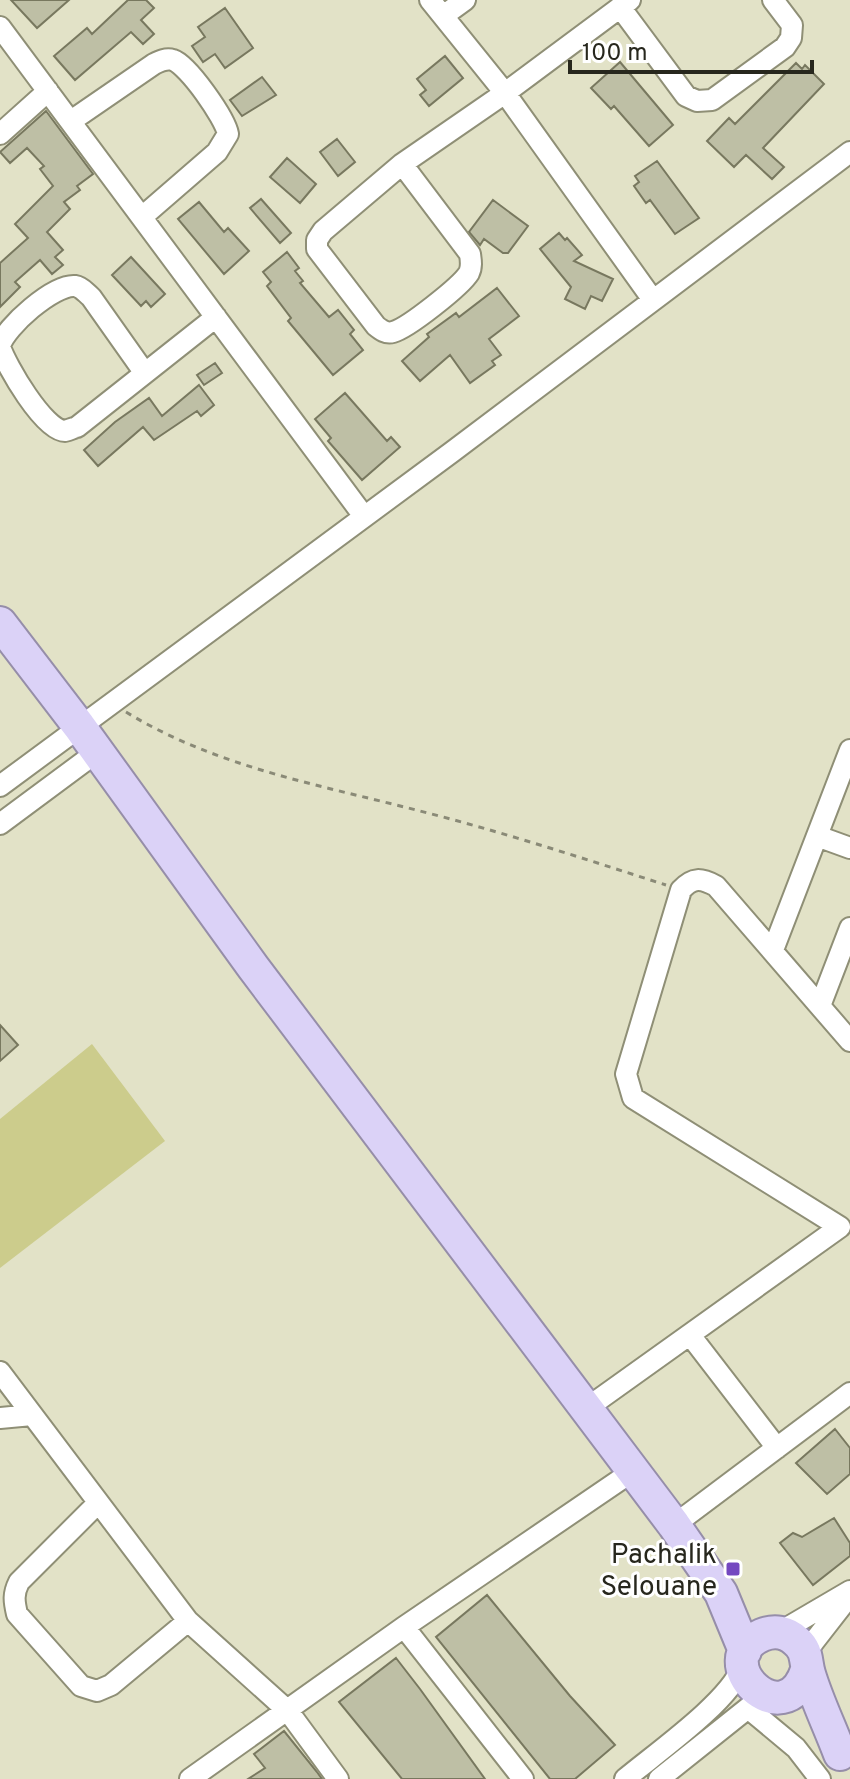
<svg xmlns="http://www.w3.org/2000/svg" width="850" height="1779" viewBox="0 0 850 1779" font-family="Overpass,sans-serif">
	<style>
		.green { fill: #cccc8c }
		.building { fill: #bebfa5; stroke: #78785f; stroke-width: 2 }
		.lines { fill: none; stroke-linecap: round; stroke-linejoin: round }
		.minor-casing { stroke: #8f8f76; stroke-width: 24 }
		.trunk-casing { stroke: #968ea9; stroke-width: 36 }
		.path { stroke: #8a8a77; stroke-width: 3; stroke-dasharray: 6 6; stroke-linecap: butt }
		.minor { stroke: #fff; stroke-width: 20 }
		.trunk { stroke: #dbd2f7; stroke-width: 32 }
		.poi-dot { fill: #7448c0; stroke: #fff; stroke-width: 3 }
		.labels { text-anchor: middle; stroke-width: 6; stroke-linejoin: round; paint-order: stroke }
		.poi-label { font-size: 28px; fill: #27271d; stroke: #fff; text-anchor: end }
	</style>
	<rect width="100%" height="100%" fill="#e2e2c7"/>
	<path class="green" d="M 92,1044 L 165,1141 L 0,1268 L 0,1119 Z"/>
	<path class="building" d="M 11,0 L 69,0 L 37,28 Z
		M 128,0 L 146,0 L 154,8 L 141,20 L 154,34 L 143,44 L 131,32 L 75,80 L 54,56 L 87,28 L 92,34 Z
		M 225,8 L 253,48 L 225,68 L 215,54 L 203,62 L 192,46 L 205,37 L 198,27 Z
		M 445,56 L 463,78 L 429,106 L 420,95 L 426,90 L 417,79 Z
		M 620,62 L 673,125 L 649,146 L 614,106 L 611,109 L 591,88 Z
		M 796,63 L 802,69 L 805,65 L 824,84 L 763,148 L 784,167 L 772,179 L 746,155 L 734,167 L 707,141 L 729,118 L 735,124 Z
		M 262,77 L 276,95 L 242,116 L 230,100 Z
		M 46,111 L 93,174 L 77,186 L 80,190 L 64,202 L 70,209 L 47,232 L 63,250 L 55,257 L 63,265 L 52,274 L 40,260 L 15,282 L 20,287 L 0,307 L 0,263 L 28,238 L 15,224 L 53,186 L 40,169 L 44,166 L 27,148 L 10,163 L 0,152 Z
		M 337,139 L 355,162 L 338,176 L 320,152 Z
		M 287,158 L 316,184 L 300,203 L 270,177 Z
		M 657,161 L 699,218 L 675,234 L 650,200 L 646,203 L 634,186 L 639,182 L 635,176 Z
		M 261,199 L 291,233 L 280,243 L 250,208 Z
		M 493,200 L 528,226 L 508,253 L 503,253 L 484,239 L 480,245 L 469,232 Z
		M 199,202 L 224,232 L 228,228 L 249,251 L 224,274 L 178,219 Z
		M 559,233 L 565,240 L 567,238 L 582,255 L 574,261 L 613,279 L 602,301 L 591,296 L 585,309 L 565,299 L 571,287 L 540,249 Z
		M 287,252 L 299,268 L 295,271 L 303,281 L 300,283 L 329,317 L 338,310 L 354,330 L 350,334 L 363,350 L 333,375 L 288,321 L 291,318 L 267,286 L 271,282 L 263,272 Z
		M 131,257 L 165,294 L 151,307 L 146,301 L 141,306 L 112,275 Z
		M 497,288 L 519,316 L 489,339 L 501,355 L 492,361 L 495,365 L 470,383 L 450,355 L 420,381 L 402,361 L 429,337 L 427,334 L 456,313 L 459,317 Z
		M 215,363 L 222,373 L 204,385 L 197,375 Z
		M 199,385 L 214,405 L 201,416 L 197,411 L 154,440 L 143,427 L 98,466 L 84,450 L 115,422 L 149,398 L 162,416 Z
		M 345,393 L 387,441 L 391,437 L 400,447 L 362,480 L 328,441 L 331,438 L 315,419 Z
		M 0,1025 L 18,1045 L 0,1061 Z
		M 835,1429 L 850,1448 L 850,1474 L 827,1494 L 796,1463 Z
		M 834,1518 L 850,1543 L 850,1556 L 813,1585 L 780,1543 L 793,1533 L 802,1537 Z
		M 487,1595 L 570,1696 L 615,1745 L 575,1779 L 550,1779 L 436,1637 Z
		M 396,1658 L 420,1689 L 485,1779 L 402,1779 L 339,1702 Z
		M 284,1731 L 317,1772 L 322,1779 L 248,1779 L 265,1768 L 254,1754 Z"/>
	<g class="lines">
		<defs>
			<path id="minor" d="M 430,0 L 505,93 L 653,300
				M 620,7 L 686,96 L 697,101 L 712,100 L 785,47 L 791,38 L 792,25 L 773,0
				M 443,16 L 465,0
				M 0,27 L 363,515
				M 71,121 L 154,64 C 160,61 166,58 173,60 C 188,65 225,118 228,134 L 217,152 L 142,217
				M 0,134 L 48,91
				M 402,164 L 470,254 C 471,261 472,267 469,273 C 461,286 408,328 393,332 C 386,334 381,330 376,326 L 317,249 L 317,240 L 323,231 L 402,164 L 505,93 L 630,0
				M 0,346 C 5,327 54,284 75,286 C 82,287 86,293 91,297 L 144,372
				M 0,347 C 6,365 44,431 65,431 C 66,431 76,427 77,427 L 216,317
				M 0,786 L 452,452 L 850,152
				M 0,824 L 97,752
				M 817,836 L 850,848
				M 773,950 L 850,750
				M 820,1006 L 850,928
				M 690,1335 L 777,1448
				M 0,1372 L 188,1621 L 111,1685 L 97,1691 L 81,1686 L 17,1614 C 14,1601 13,1594 19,1582 L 98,1503
				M 587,1408 L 840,1227 L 633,1098 L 626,1074 L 681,890 C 693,877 701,878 716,886 L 850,1041
				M 0,1418 L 32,1415
				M 674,1525 L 850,1393
				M 188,1621 L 288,1711 L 338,1779
				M 404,1627 L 523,1779
				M 780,1632 L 850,1591
				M 805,1653 L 847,1599
				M 748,1708 L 796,1748 L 820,1779
				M 190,1779 L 404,1627 L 633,1471
				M 625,1779 C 656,1753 729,1702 742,1667
				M 659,1779 L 748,1708 L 772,1697"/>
			<path id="trunk" d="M 0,623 L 79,726 L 253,967 L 674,1525 L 721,1593 L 745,1651
				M 807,1670 C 784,1739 705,1660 762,1635 C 774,1630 787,1632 796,1641 C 808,1651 805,1661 809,1674 C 817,1701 830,1727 840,1754"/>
		</defs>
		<use href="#minor" class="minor-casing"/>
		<use href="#trunk" class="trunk-casing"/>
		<path class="path" d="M 126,712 C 216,767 320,785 420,811 C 503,832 585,859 666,885"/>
		<use href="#minor" class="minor"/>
		<use href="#trunk" class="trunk"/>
	</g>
	<rect class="poi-dot" x="725" y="1561" width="16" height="16" rx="4"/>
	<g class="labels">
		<g class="poi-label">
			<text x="717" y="1563">Pachalik<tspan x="717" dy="32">Selouane</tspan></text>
		</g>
	</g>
	<path d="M570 60v12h242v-12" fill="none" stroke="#27271d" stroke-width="4"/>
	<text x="582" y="60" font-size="24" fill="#27271d" stroke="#ffffff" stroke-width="6" paint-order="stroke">100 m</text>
</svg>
